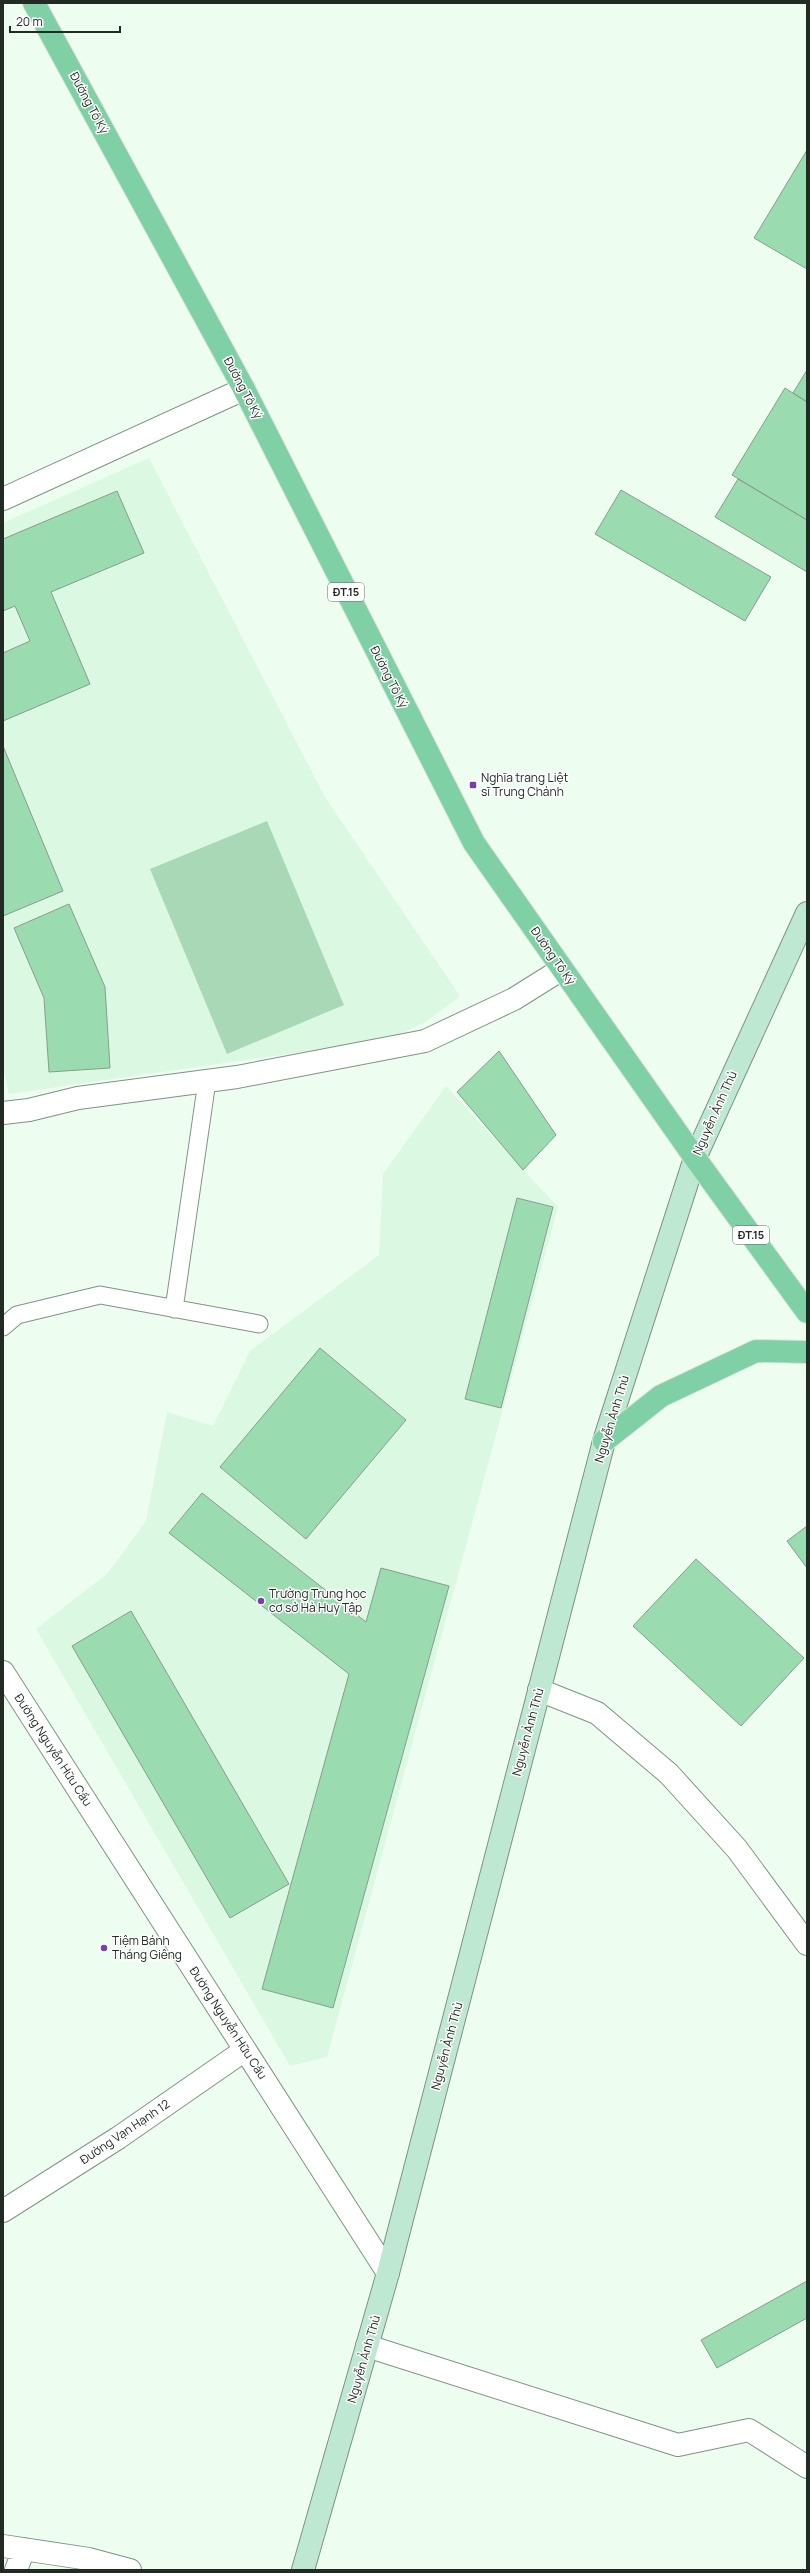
<svg xmlns="http://www.w3.org/2000/svg" width="810" height="2573" viewBox="0 0 810 2573" font-family="Manrope,sans-serif">
	<style>
		.built { fill: #dbf8e3 }
		.grass { fill: #a9d8b7 }
		.building { fill: #9adcaf; stroke: #889c8e }
		.lines { fill: none; stroke-linecap: round; stroke-linejoin: round }
		.service-casing { stroke: #7f9385; stroke-width: 19 }
		.minor-casing { stroke: #7f9385; stroke-width: 24 }
		.secondary-casing { stroke: #7f9385; stroke-width: 24 }
		.primary-casing { stroke: #e0e1e0; stroke-width: 24 }
		.service { stroke: #fff; stroke-width: 17 }
		.minor { stroke: #fff; stroke-width: 22 }
		.secondary { stroke: #bfe8d2; stroke-width: 22 }
		.primary { stroke: #7fd1a5; stroke-width: 22 }
		.poi-dot { fill: #7a3eb3; stroke: #fff; stroke-width: 1.5 }
		.labels { text-anchor: middle; stroke-width: 3; stroke-linejoin: round; paint-order: stroke }
		.shield { fill: #fff; stroke: #646a66; stroke-width: 1 }
		.shield-label { font-size: 11px; font-weight: bold; fill: #222a24 }
		.street-label { font-size: 12px; fill: #222a24; stroke: #fff }
		.poi-label { font-size: 12px; fill: #222a24; stroke: #fff; text-anchor: start }
	</style>
	<rect width="100%" height="100%" fill="#edfef1"/>
	<path class="built" d="M 149,458 L 325,797 L 460,996 L 426,1022 L 386,1040 L 9,1094 L 3,1067 L 3,523 Z
		M 446,1086 L 558,1207 L 327,2057 L 290,2066 L 36,1629 L 108,1573 L 146,1521 L 167,1412 L 213,1426 L 250,1351 L 379,1255 L 383,1174 Z"/>
	<path class="grass" d="M 267,821 L 344,1005 L 227,1054 L 150,869 Z"/>
	<path class="building" d="M 807,150 L 807,269 L 754,238 Z
		M 807,370 L 807,402 L 793,393 Z
		M 785,388 L 807,402 L 807,520 L 732,475 Z
		M 738,479 L 807,520 L 807,572 L 715,517 Z
		M 621,490 L 771,577 L 745,621 L 595,534 Z
		M 117,491 L 144,553 L 51,592 L 90,684 L 3,721 L 3,653 L 30,641 L 15,606 L 3,611 L 3,539 Z
		M 3,746 L 63,891 L 3,916 Z
		M 69,904 L 105,987 L 110,1068 L 49,1072 L 44,998 L 14,928 Z
		M 499,1051 L 556,1135 L 523,1170 L 457,1092 Z
		M 517,1198 L 553,1207 L 501,1408 L 465,1399 Z
		M 320,1348 L 406,1420 L 306,1539 L 220,1467 Z
		M 202,1493 L 366,1622 L 381,1568 L 449,1586 L 333,2008 L 262,1989 L 349,1674 L 169,1533 Z
		M 807,1526 L 807,1568 L 787,1541 Z
		M 696,1559 L 804,1658 L 741,1726 L 633,1626 Z
		M 131,1611 L 289,1884 L 230,1918 L 72,1646 Z
		M 807,2281 L 807,2318 L 717,2368 L 701,2340 Z"/>
	<g class="lines">
		<defs>
			<path id="service" d="M 174,1309 L 207,1081
				M 3,1327 L 17,1315 L 100,1295 L 259,1324"/>
			<path id="minor" d="M 3,499 L 244,389
				M 3,1113 L 29,1110 L 78,1098 L 237,1077 L 425,1041 L 514,999 L 562,969
				M 3,1672 L 388,2273
				M 539,1690 L 597,1713 L 669,1774 L 737,1849 L 807,1944
				M 3,2211 L 118,2138 L 245,2050
				M 367,2346 L 678,2445 L 749,2430 L 807,2467
				M 3,2546 L 89,2559 L 130,2570
				M 16,2570 L 24,2549"/>
			<path id="secondary" d="M 303,2570 L 388,2273 L 604,1441 L 695,1158 L 807,913"/>
			<path id="primary" d="M 34,3 L 244,389 L 474,843 L 695,1158 L 807,1312
				M 604,1441 L 661,1396 L 756,1351 L 807,1352"/>
		</defs>
		<use href="#service" class="service-casing"/>
		<use href="#minor" class="minor-casing"/>
		<use href="#secondary" class="secondary-casing"/>
		<use href="#primary" class="primary-casing"/>
		<use href="#service" class="service"/>
		<use href="#minor" class="minor"/>
		<use href="#secondary" class="secondary"/>
		<use href="#primary" class="primary"/>
	</g>
	<g class="poi-dot">
		<rect x="469" y="781" width="8" height="8" rx="2"/>
		<circle cx="261" cy="1601" r="4"/>
		<circle cx="104" cy="1948" r="4"/>
	</g>
	<g class="labels">
		<g class="shield">
			<rect x="328" y="583" width="36" height="18" rx="3"/>
			<rect x="733" y="1226" width="36" height="18" rx="3"/>
		</g>
		<g class="shield-label">
			<text x="346" y="596">ĐT.15</text>
			<text x="751" y="1239">ĐT.15</text>
		</g>
		<g class="street-label">
			<text transform="translate(89 103) rotate(62)" y="4">Đường Tô Ký</text>
			<text transform="translate(243 388) rotate(62)" y="4">Đường Tô Ký</text>
			<text transform="translate(389 677) rotate(63)" y="4">Đường Tô Ký</text>
			<text transform="translate(553 956) rotate(55)" y="4">Đường Tô Ký</text>
			<text transform="translate(715 1113) rotate(-66)" y="4">Nguyễn Ảnh Thủ</text>
			<text transform="translate(612 1419) rotate(-73)" y="4">Nguyễn Ảnh Thủ</text>
			<text transform="translate(528 1732) rotate(-75)" y="4">Nguyễn Ảnh Thủ</text>
			<text transform="translate(53 1750) rotate(57)" y="4">Đường Nguyễn Hữu Cầu</text>
			<text transform="translate(228 2023) rotate(57)" y="4">Đường Nguyễn Hữu Cầu</text>
			<text transform="translate(447 2046) rotate(-75)" y="4">Nguyễn Ảnh Thủ</text>
			<text transform="translate(125 2132) rotate(-34)" y="4">Đường Vạn Hạnh 12</text>
			<text transform="translate(364 2359) rotate(-74)" y="4">Nguyễn Ảnh Thủ</text>
		</g>
		<g class="poi-label">
			<text x="481" y="782">Nghĩa trang Liệt<tspan x="481" dy="14">sĩ Trung Chánh</tspan></text>
			<text x="269" y="1598">Trường Trung học<tspan x="269" dy="14">cơ sở Hà Huy Tập</tspan></text>
			<text x="112" y="1945">Tiệm Bánh<tspan x="112" dy="14">Tháng Giêng</tspan></text>
		</g>
	</g>
	<rect width="810" height="2573" fill="none" stroke="#222a24" stroke-width="8"/>
	<path d="M10 26v6h110v-6" fill="none" stroke="#222a24" stroke-width="2"/>
	<text x="16" y="26" font-size="12" fill="#222a24" stroke="#ffffff" stroke-width="3" paint-order="stroke">20 m</text>
</svg>
